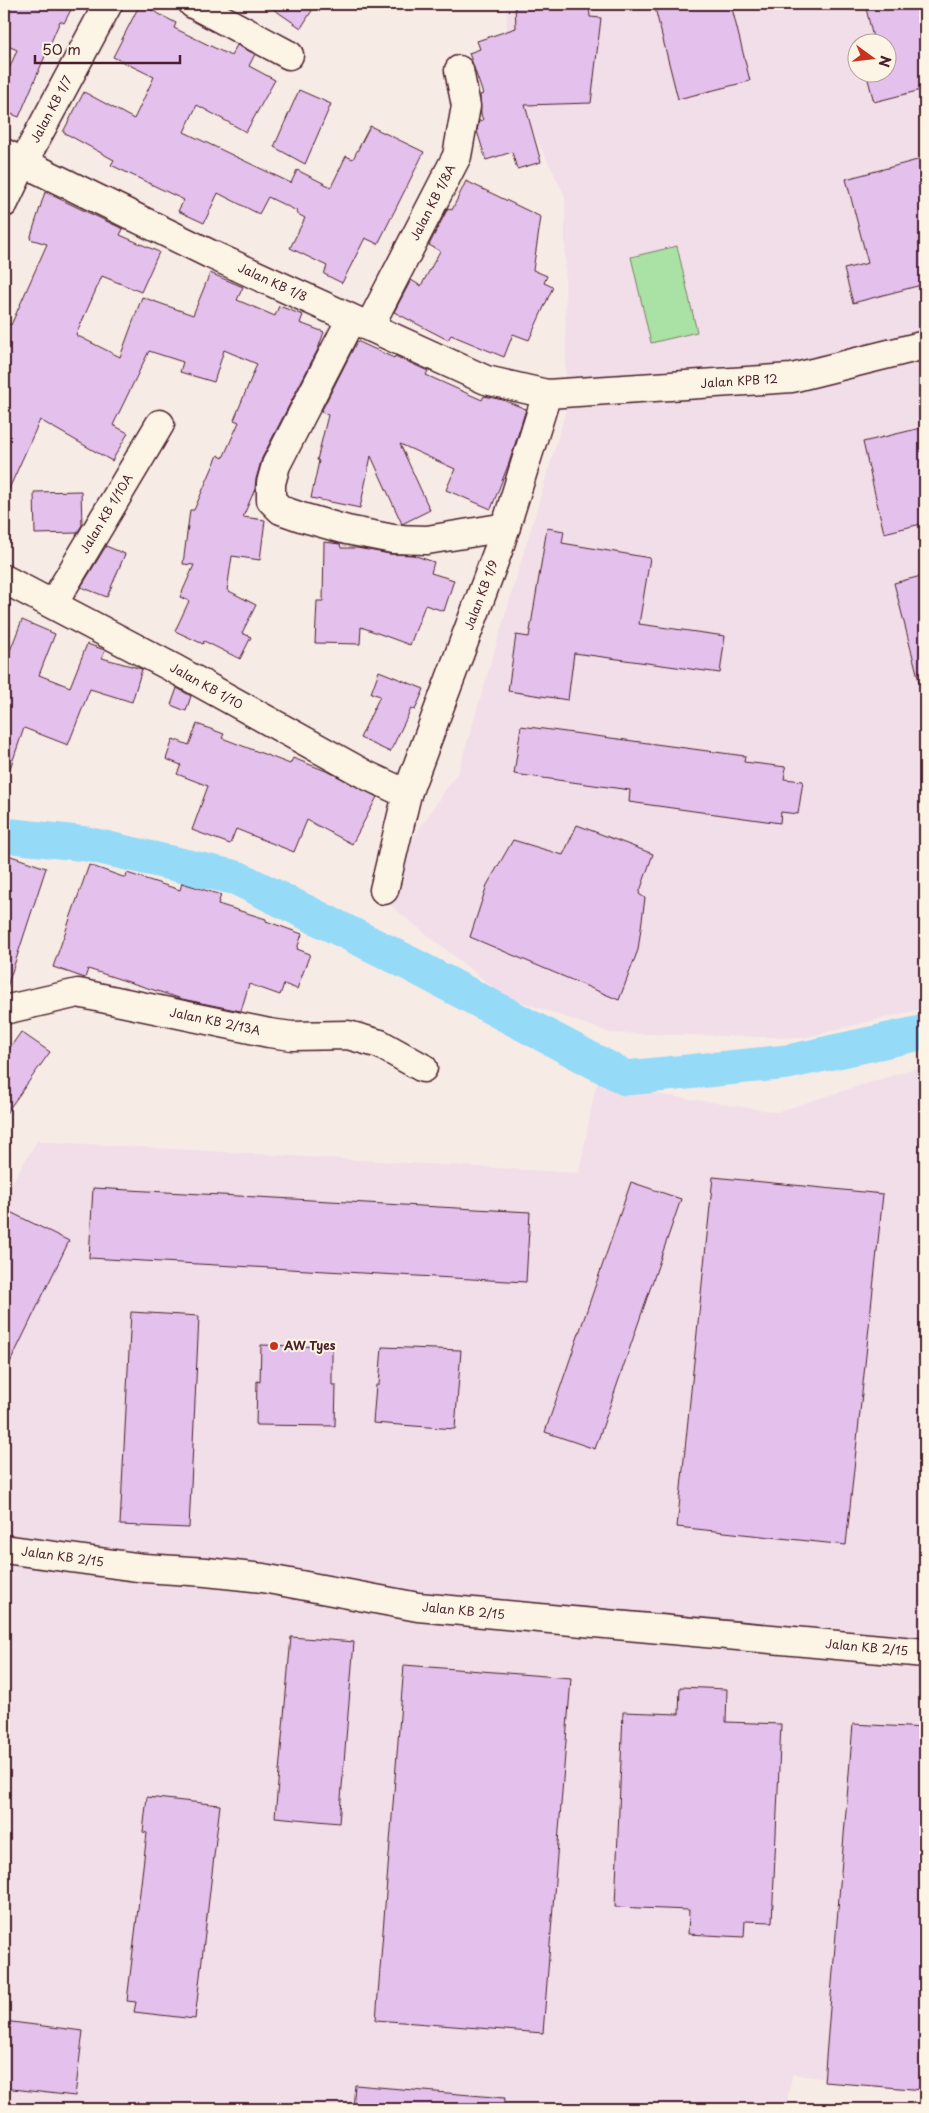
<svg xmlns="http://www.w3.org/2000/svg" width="929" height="2113" viewBox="0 0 929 2113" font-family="'Playpen Sans',sans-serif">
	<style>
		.built { fill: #f1dee8; fill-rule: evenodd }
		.green { fill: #aae1a5; stroke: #7a8068 }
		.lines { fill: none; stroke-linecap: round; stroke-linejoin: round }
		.river { stroke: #95daf7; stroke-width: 35 }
		.building { fill: #e3c1ec; stroke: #4a1f2b }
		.minor-casing { stroke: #4a1f2b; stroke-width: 31 }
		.minor { stroke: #fcf5e5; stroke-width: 28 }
		.poi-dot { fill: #c8321e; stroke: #fcf5e5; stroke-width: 2 }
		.labels { text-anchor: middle; stroke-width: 4; stroke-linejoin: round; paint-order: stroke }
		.street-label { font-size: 12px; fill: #4a1f2b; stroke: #fcf5e5 }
		.poi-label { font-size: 12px; font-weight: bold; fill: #4a1f2b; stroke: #fcf5e5; text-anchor: start }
	</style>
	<rect width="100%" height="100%" fill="#f7ebe6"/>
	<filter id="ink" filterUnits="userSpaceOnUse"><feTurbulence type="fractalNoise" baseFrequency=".02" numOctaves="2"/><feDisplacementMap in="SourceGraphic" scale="10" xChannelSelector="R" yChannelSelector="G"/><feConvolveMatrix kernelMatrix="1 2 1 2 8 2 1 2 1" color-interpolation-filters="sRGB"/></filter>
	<g filter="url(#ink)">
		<path class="built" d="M 506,4 L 925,4 L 925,1008 L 803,1038 L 611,1033 L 504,996 L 376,894 L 459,770 L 566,411 L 565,196 L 510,85 ZM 856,42 L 886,42 L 886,72 L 856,72 Z
			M 925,1065 L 925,2093 L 792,2074 L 786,2109 L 4,2109 L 4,1196 L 37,1141 L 579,1173 L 596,1085 L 777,1112 Z"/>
		<path class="green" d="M 677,246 L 697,332 L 651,343 L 631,257 Z"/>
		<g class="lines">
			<path class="river" d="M 4,835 L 87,844 L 237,878 L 397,957 L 626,1078 L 788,1062 L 925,1032"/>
		</g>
		<path class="building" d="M 4,4 L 74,4 L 64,23 L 60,21 L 19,117 L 4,111 L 4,81 L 17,50 L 4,44 L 4,37 L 10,22 L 4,19 Z
			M 140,4 L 176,23 L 174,28 L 231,56 L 237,45 L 255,54 L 249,66 L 275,80 L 246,132 L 197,105 L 184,132 L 291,183 L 297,170 L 331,187 L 346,156 L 353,159 L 370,126 L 424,152 L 378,244 L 365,238 L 342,283 L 324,274 L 327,266 L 290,248 L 305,218 L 296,213 L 297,211 L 268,197 L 259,214 L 218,193 L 204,223 L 178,211 L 184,200 L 111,165 L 114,160 L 63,132 L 84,92 L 134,119 L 154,77 L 113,57 Z
			M 266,4 L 316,4 L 301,28 Z
			M 515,4 L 589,4 L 590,17 L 601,18 L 591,103 L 525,105 L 541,162 L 517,169 L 512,152 L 486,160 L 477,131 L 479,121 L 483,120 L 481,114 L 480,95 L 483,94 L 469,53 L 480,49 L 477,41 L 516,28 Z
			M 654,4 L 731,4 L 750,81 L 678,99 Z
			M 865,4 L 925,4 L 925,89 L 874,102 L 866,72 L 886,72 L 886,42 L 874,42 Z
			M 299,90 L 331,104 L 305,164 L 274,147 Z
			M 925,158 L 925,284 L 853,303 L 844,269 L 868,263 L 846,179 Z
			M 466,181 L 541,217 L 533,270 L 547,276 L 544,283 L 553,287 L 529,340 L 513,334 L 504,357 L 451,335 L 448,340 L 394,312 L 411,280 L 421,286 L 440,251 L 429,245 L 448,208 L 452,210 Z
			M 45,192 L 123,229 L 120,235 L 159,252 L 141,292 L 102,276 L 76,335 L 120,357 L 142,297 L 193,315 L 210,273 L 243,287 L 237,300 L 275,316 L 279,306 L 303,315 L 300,323 L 324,332 L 318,349 L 262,458 L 256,479 L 255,489 L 243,517 L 265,520 L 260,560 L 232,556 L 227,590 L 256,605 L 242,633 L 251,637 L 240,659 L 204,641 L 203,644 L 175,631 L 189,601 L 180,597 L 194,565 L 183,564 L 190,510 L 194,510 L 218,455 L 223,458 L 239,422 L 234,420 L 257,364 L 224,350 L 214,382 L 180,372 L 183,362 L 149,351 L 113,425 L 128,433 L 112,461 L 40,420 L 4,500 L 4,322 L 11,325 L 47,244 L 30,239 Z
			M 357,341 L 394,358 L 395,356 L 428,371 L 426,375 L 482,400 L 484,396 L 503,400 L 526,409 L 509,463 L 491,509 L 446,490 L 455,469 L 400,444 L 430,510 L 402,524 L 371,456 L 360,508 L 311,498 L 319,461 L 317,460 L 328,415 L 321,412 Z
			M 925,427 L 925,523 L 884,533 L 863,442 Z
			M 81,491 L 82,525 L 77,533 L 35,534 L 34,492 Z
			M 547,528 L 564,531 L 562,543 L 650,558 L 639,624 L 725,636 L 720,673 L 574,653 L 568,700 L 508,691 L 516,635 L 529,637 Z
			M 324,542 L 340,544 L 341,548 L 357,548 L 390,554 L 413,555 L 434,562 L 431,573 L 454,580 L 444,611 L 425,605 L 410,645 L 361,627 L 360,644 L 315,643 L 317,601 L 323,601 Z
			M 106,546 L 125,554 L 107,597 L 81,587 Z
			M 925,575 L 925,684 L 920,685 L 894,583 Z
			M 22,620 L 55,634 L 39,675 L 70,687 L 87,644 L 105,650 L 102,658 L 142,669 L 132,702 L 90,689 L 68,745 L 24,728 L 6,780 L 4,779 L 4,666 Z
			M 379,671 L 424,689 L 415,710 L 411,709 L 390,752 L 360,738 L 380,696 L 371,693 Z
			M 177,688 L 191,696 L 186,711 L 171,705 Z
			M 197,724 L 224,734 L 222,738 L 290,764 L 293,758 L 331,773 L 377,797 L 352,844 L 307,820 L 294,852 L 236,829 L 230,844 L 192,830 L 208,786 L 177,774 L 181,765 L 166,759 L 173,739 L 189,745 Z
			M 521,726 L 745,756 L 744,762 L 786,767 L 784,779 L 803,781 L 798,814 L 781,812 L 780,823 L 629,802 L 630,790 L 514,774 Z
			M 577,825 L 653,854 L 639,894 L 645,898 L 638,950 L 619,1000 L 470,937 L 487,885 L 513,840 L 563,855 Z
			M 8,855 L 46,868 L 7,987 L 4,986 L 4,867 Z
			M 89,865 L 126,878 L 127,873 L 180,890 L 182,883 L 221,895 L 218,904 L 266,919 L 266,921 L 302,934 L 297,949 L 310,954 L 297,989 L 284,984 L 280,995 L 249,984 L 241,1011 L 182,999 L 88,969 L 85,978 L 53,967 Z
			M 21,1032 L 50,1052 L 4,1116 L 4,1056 Z
			M 713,1177 L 883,1194 L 846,1545 L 677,1527 Z
			M 631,1182 L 681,1199 L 595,1449 L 545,1432 Z
			M 93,1188 L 530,1212 L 526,1282 L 89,1258 Z
			M 4,1209 L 69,1241 L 4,1375 Z
			M 131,1312 L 199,1316 L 189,1528 L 120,1525 Z
			M 261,1345 L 332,1347 L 332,1385 L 336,1385 L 335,1426 L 256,1425 L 257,1381 L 260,1382 Z
			M 382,1347 L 461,1350 L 455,1429 L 373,1423 L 376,1385 L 379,1385 Z
			M 291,1637 L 354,1642 L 339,1823 L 275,1817 Z
			M 404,1665 L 571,1678 L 543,2033 L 376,2020 Z
			M 680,1687 L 727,1689 L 726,1722 L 781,1724 L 772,1922 L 745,1921 L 744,1937 L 688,1934 L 689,1910 L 615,1907 L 623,1712 L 679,1714 Z
			M 853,1724 L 925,1728 L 925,2090 L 824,2082 Z
			M 147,1797 L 220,1805 L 195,2019 L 134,2012 L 136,2002 L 127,2001 L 147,1833 L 143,1832 Z
			M 4,2021 L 83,2031 L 75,2096 L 4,2088 Z
			M 355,2085 L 505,2098 L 504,2109 L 353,2109 Z"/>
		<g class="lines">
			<defs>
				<g id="minor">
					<path d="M 193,4 L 289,55"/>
					<path id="s1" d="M 4,153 L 210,254 L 486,380 L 547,394 L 792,378 L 925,345"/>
					<path id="s2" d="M 4,203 L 23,163 L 108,4"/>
					<path d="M 351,319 L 276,465 L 271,483 L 271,500 L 281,510 L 301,517 L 347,530 L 393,539 L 427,540 L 506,527"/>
					<path id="s3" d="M 369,327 L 457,156 L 466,106 L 459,70"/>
					<path id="s4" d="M 4,579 L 175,669 L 368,776 L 407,794"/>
					<path id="s5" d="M 53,604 L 160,424"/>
					<path id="s6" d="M 384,890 L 407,794 L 499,548 L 547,394"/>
					<path id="s7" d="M 4,1010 L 78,993 L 269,1033 L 292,1036 L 348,1035 L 380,1044 L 423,1068"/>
					<path id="s8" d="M 4,1549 L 144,1568 L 206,1572 L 263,1578 L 418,1607 L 925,1653"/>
				</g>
			</defs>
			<use href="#minor" class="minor-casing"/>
			<use href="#minor" class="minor"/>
		</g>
	</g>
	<circle class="poi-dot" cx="274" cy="1346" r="5"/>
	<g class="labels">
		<g class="street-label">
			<text dy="4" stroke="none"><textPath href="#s2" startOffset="105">Jalan KB 1/7</textPath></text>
			<text dy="4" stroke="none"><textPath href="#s3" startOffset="140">Jalan KB 1/8A</textPath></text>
			<text dy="4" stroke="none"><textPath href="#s1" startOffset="298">Jalan KB 1/8</textPath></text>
			<text dy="4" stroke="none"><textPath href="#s1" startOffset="788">Jalan KPB 12</textPath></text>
			<text dy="4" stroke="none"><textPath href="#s5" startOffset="105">Jalan KB 1/10A</textPath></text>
			<text dy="4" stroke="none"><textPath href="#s6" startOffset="311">Jalan KB 1/9</textPath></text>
			<text dy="4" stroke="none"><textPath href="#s4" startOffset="229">Jalan KB 1/10</textPath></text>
			<text dy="4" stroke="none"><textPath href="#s7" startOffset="216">Jalan KB 2/13A</textPath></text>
			<text dy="4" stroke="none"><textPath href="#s8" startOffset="59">Jalan KB 2/15</textPath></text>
			<text dy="4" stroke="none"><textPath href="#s8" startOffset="464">Jalan KB 2/15</textPath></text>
			<text dy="4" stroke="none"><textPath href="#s8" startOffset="869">Jalan KB 2/15</textPath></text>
		</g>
		<g class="poi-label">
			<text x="284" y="1350">AW Tyes</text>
		</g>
	</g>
	<rect width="929" height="2113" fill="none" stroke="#fcf5e5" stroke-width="20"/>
	<rect x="10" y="10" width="909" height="2093" fill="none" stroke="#4a1f2b" stroke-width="2" filter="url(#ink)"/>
	<g transform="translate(872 58) rotate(105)"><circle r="24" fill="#fcf5e5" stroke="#b59f9b"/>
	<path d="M0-4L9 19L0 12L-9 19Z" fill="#c8321e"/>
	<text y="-8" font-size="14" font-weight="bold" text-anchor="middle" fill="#4a1f2b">N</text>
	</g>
	<path d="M35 55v8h145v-8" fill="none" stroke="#4a1f2b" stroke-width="2.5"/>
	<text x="42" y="55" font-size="15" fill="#4a1f2b" stroke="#fcf5e5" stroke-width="4" paint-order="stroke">50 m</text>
</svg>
